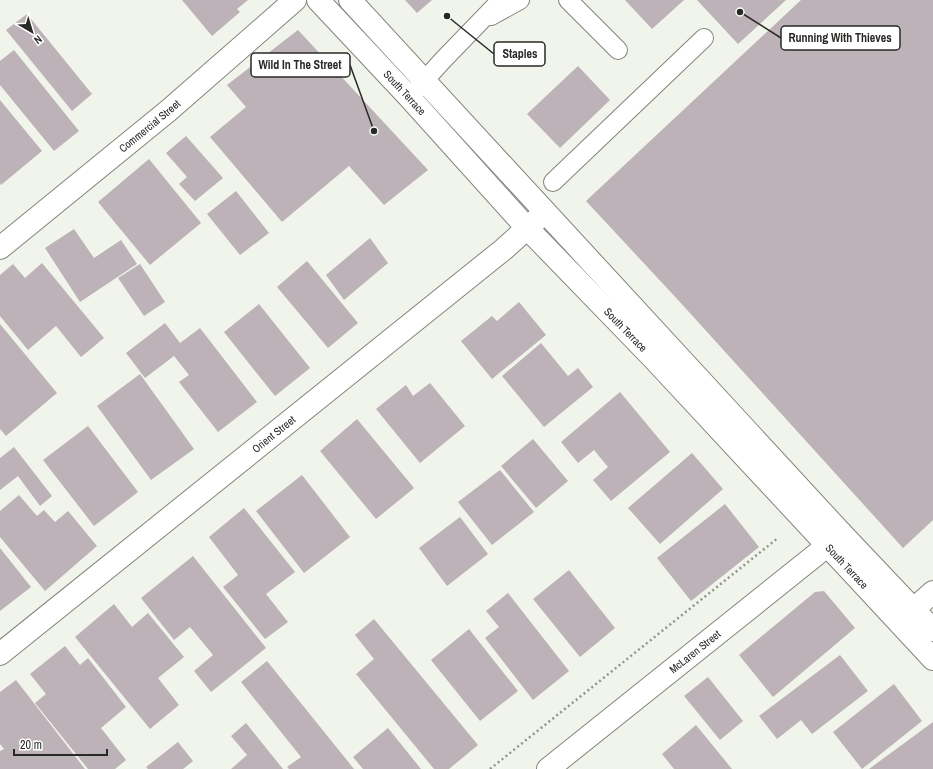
<svg xmlns="http://www.w3.org/2000/svg" width="933" height="769" viewBox="0 0 933 769" font-family="'Archivo Narrow',sans-serif">
	<style>
		.building { fill: #bcb2b8 }
		.lines { fill: none; stroke-linecap: round; stroke-linejoin: round }
		.lane-casing { stroke: #82857c; stroke-width: 20 }
		.street-casing { stroke: #82857c; stroke-width: 24 }
		.secondary-casing { stroke: #82857c; stroke-width: 24 }
		.path { stroke: #92948d; stroke-width: 2.5; stroke-dasharray: 2 3; stroke-linecap: butt }
		.lane { stroke: #fff; stroke-width: 18 }
		.street { stroke: #fff; stroke-width: 22 }
		.secondary { stroke: #fff; stroke-width: 22 }
		.labels { text-anchor: middle; stroke-width: 4; stroke-linejoin: round; paint-order: stroke }
		.street-label { font-size: 11px; fill: #282a26; stroke: #fff }
		.leader { fill: none; stroke: #282a26; stroke-width: 1.5 }
		.callout-dot { fill: #282a26; stroke: #fff; stroke-width: 1.5 }
		.callout { fill: #fff; stroke: #282a26; stroke-width: 1.5 }
		.callout-label { font-size: 12px; text-anchor: middle; font-weight: bold; fill: #282a26 }
	</style>
	<rect width="100%" height="100%" fill="#f1f4ea"/>
	<path class="building" d="M 182,0 L 248,0 L 237,9 L 240,12 L 212,36 Z
		M 405,0 L 432,0 L 417,13 Z
		M 625,0 L 684,0 L 652,29 Z
		M 697,0 L 786,0 L 738,44 Z
		M 801,0 L 933,0 L 933,520 L 903,548 L 679,301 L 586,201 Z
		M 27,14 L 92,94 L 72,111 L 6,30 Z
		M 298,30 L 428,170 L 384,205 L 349,166 L 282,222 L 210,137 L 246,107 L 227,85 Z
		M 14,50 L 79,131 L 54,151 L 0,85 L 0,61 Z
		M 578,66 L 610,100 L 560,148 L 527,114 Z
		M 0,100 L 42,151 L 1,185 L 0,183 Z
		M 186,136 L 223,178 L 195,201 L 179,184 L 187,177 L 166,153 Z
		M 149,159 L 201,223 L 150,265 L 98,202 Z
		M 236,191 L 269,233 L 240,255 L 207,214 Z
		M 74,229 L 94,258 L 121,240 L 137,264 L 80,302 L 45,248 Z
		M 370,238 L 388,263 L 344,300 L 326,275 Z
		M 307,261 L 358,323 L 328,348 L 277,287 Z
		M 42,263 L 104,338 L 81,357 L 56,326 L 28,350 L 0,316 L 0,275 L 13,264 L 25,278 Z
		M 140,264 L 165,302 L 144,316 L 118,278 Z
		M 519,302 L 546,335 L 492,379 L 461,341 L 492,316 L 497,321 Z
		M 259,304 L 310,368 L 275,396 L 224,332 Z
		M 165,323 L 180,343 L 200,328 L 257,402 L 218,432 L 179,382 L 189,375 L 174,356 L 145,378 L 126,353 Z
		M 0,324 L 57,393 L 6,436 L 0,429 Z
		M 541,343 L 568,376 L 578,368 L 593,387 L 544,427 L 502,376 Z
		M 140,374 L 194,449 L 151,480 L 97,406 Z
		M 430,383 L 465,426 L 420,463 L 376,409 L 406,385 L 413,396 Z
		M 620,392 L 670,452 L 611,501 L 593,480 L 608,467 L 594,450 L 578,463 L 561,442 Z
		M 357,419 L 414,488 L 376,519 L 320,451 Z
		M 88,426 L 138,492 L 94,526 L 43,460 Z
		M 533,439 L 568,481 L 536,508 L 501,466 Z
		M 14,447 L 52,496 L 40,506 L 18,476 L 0,490 L 0,458 Z
		M 692,453 L 723,489 L 660,544 L 628,508 Z
		M 500,470 L 534,512 L 492,545 L 458,502 Z
		M 302,475 L 350,537 L 304,573 L 256,511 Z
		M 19,495 L 37,516 L 44,510 L 55,522 L 68,511 L 97,546 L 45,591 L 0,537 L 0,511 Z
		M 725,504 L 759,547 L 691,601 L 657,558 Z
		M 244,508 L 295,572 L 266,594 L 288,622 L 265,639 L 223,587 L 238,575 L 209,537 Z
		M 460,517 L 488,554 L 447,586 L 419,548 Z
		M 0,548 L 31,587 L 0,611 Z
		M 193,556 L 266,648 L 211,692 L 194,671 L 213,655 L 190,627 L 174,640 L 141,598 Z
		M 569,570 L 615,628 L 580,657 L 533,599 Z
		M 824,591 L 855,628 L 773,697 L 739,655 L 815,592 Z
		M 508,593 L 569,671 L 533,700 L 485,638 L 499,627 L 486,611 Z
		M 114,604 L 132,627 L 148,613 L 184,657 L 158,678 L 179,705 L 150,729 L 75,637 Z
		M 374,619 L 478,745 L 449,769 L 434,769 L 356,674 L 374,659 L 355,635 Z
		M 469,629 L 518,691 L 480,721 L 431,660 Z
		M 65,646 L 80,665 L 88,658 L 126,707 L 101,728 L 126,760 L 115,769 L 88,769 L 35,703 L 46,694 L 30,674 Z
		M 840,655 L 868,691 L 812,734 L 801,720 L 777,739 L 759,716 Z
		M 267,661 L 354,769 L 289,769 L 287,767 L 301,757 L 241,682 Z
		M 708,677 L 743,721 L 720,740 L 684,696 Z
		M 16,680 L 85,769 L 0,769 L 0,751 L 4,749 L 0,744 L 0,692 Z
		M 894,684 L 922,721 L 862,769 L 833,732 Z
		M 933,722 L 933,769 L 869,769 Z
		M 246,723 L 283,769 L 231,769 L 247,755 L 231,736 Z
		M 696,725 L 732,769 L 674,769 L 662,754 Z
		M 388,728 L 421,769 L 363,769 L 353,757 Z
		M 178,742 L 193,761 L 183,769 L 148,769 L 146,767 Z"/>
	<g class="lines">
		<defs>
			<path id="lane" d="M 568,0 L 618,50
				M 491,16 L 520,0
				M 415,91 L 443,60 L 501,0
				M 553,182 L 704,38"/>
			<g id="street">
				<path id="s1" d="M 0,248 L 168,111 L 295,0"/>
				<path d="M 914,609 L 933,592"/>
				<path id="s2" d="M 0,654 L 504,249 L 545,212"/>
				<path id="s3" d="M 548,769 L 842,534"/>
			</g>
			<g id="secondary">
				<path id="s4" d="M 318,0 L 409,97 L 527,228 L 653,358 L 933,659"/>
				<path d="M 350,0 L 842,534 L 933,630"/>
			</g>
		</defs>
		<use href="#lane" class="lane-casing"/>
		<use href="#street" class="street-casing"/>
		<use href="#secondary" class="secondary-casing"/>
		<path class="path" d="M 490,769 L 778,538"/>
		<use href="#lane" class="lane"/>
		<use href="#street" class="street"/>
		<use href="#secondary" class="secondary"/>
	</g>
	<g class="labels">
		<g class="street-label">
			<text dy="4" stroke="none"><textPath href="#s4" startOffset="127">South Terrace</textPath></text>
			<text dy="4" stroke="none"><textPath href="#s1" startOffset="193">Commercial Street</textPath></text>
			<text dy="4" stroke="none"><textPath href="#s4" startOffset="451">South Terrace</textPath></text>
			<text dy="4" stroke="none"><textPath href="#s2" startOffset="351">Orient Street</textPath></text>
			<text dy="4" stroke="none"><textPath href="#s4" startOffset="775">South Terrace</textPath></text>
			<text dy="4" stroke="none"><textPath href="#s3" startOffset="188">McLaren Street</textPath></text>
		</g>
	</g>
	<path class="leader" d="M740 12L781 38M447 16L494 54M374 131L350 65"/>
	<g class="callout-dot">
		<circle cx="740" cy="12" r="4"/>
		<circle cx="447" cy="16" r="4"/>
		<circle cx="374" cy="131" r="4"/>
	</g>
	<g class="callout">
		<rect x="781" y="26" width="119" height="24" rx="4"/>
		<rect x="494" y="42" width="51" height="24" rx="4"/>
		<rect x="251" y="53" width="99" height="24" rx="4"/>
	</g>
	<g class="callout-label">
		<text x="840" y="42">Running With Thieves</text>
		<text x="520" y="58">Staples</text>
		<text x="300" y="69">Wild In The Street</text>
	</g>
	<g transform="translate(32 32) rotate(142)" stroke="#ffffff" stroke-width="3" paint-order="stroke">
	<path d="M0-3L7 15L0 10L-7 15Z" fill="#282a26"/>
	<text y="-6" font-size="11" font-weight="bold" text-anchor="middle" fill="#282a26">N</text>
	</g>
	<path d="M14 749v6h93v-6" fill="none" stroke="#282a26" stroke-width="2"/>
	<text x="20" y="749" font-size="12" fill="#282a26" stroke="#ffffff" stroke-width="3" paint-order="stroke">20 m</text>
</svg>
